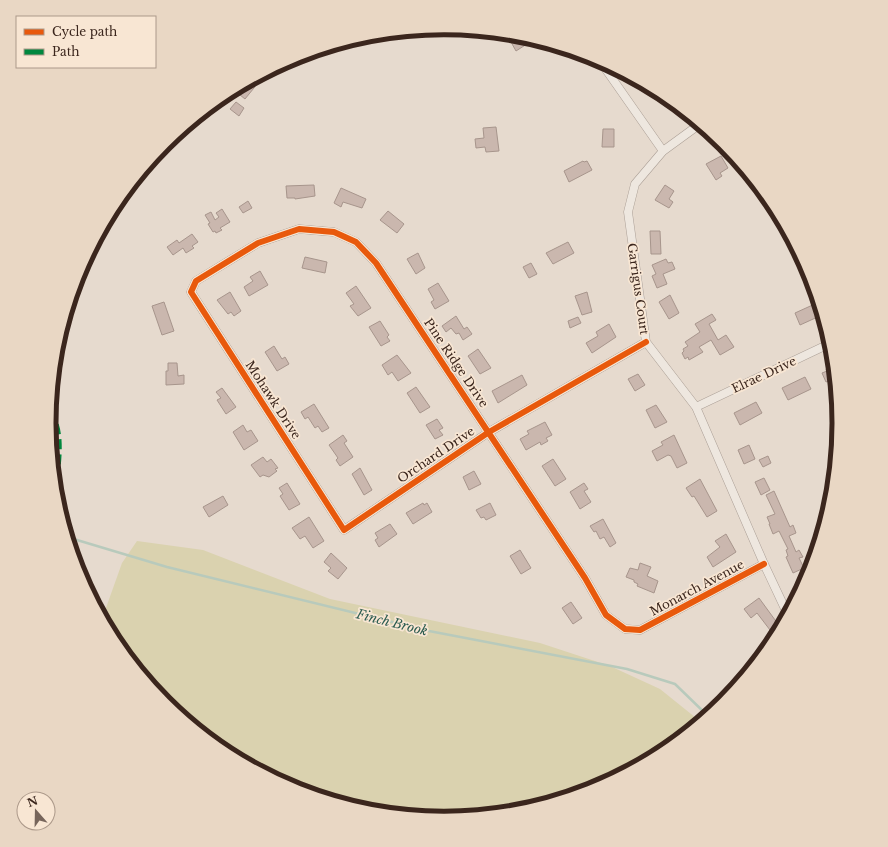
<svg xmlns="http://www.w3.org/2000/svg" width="888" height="847" viewBox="0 0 888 847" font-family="'Libre Baskerville',serif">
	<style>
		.green { fill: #dad2af }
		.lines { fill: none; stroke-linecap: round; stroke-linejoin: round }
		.stream { stroke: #b8cabc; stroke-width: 2.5 }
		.building { fill: #cab7ae; stroke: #a7958c }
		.street-casing { stroke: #ab9f96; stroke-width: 9 }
		.street { stroke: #eee7df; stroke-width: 8 }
		.quiet { stroke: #00873e; stroke-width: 5; stroke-dasharray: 10 5; stroke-linecap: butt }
		.cycleway-casing { stroke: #f8e6d3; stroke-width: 8 }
		.cycleway { stroke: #e8590c; stroke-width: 6 }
		.labels { text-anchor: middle; stroke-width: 3.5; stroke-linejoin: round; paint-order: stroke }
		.street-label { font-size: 12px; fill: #3b261d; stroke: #f8e6d3 }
		.water-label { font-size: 13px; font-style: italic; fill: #2c5c50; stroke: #f8e6d3 }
		.rim { fill: none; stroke: #3b261d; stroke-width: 5 }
	</style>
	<rect width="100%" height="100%" fill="#e6dace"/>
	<path class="green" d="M 137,541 L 203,550 L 330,599 L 540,643 L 610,666 L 660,689 L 701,722 L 664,752 L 595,789 L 521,811 L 444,819 L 367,811 L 292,789 L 224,752 L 164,703 L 115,643 L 102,619 L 122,563 Z"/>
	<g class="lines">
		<path class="stream" d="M 67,537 L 167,567 L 429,631 L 627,669 L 675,684 L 708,716"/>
	</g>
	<path class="building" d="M 509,34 L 527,37 L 530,42 L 516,51 L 511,42 L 513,40 Z
		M 253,79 L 258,83 L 245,99 L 234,90 Z
		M 236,102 L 244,108 L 239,116 L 230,109 Z
		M 496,127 L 499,151 L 486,152 L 485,147 L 476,148 L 475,139 L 484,138 L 483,128 Z
		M 603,129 L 614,129 L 614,147 L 602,147 Z
		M 721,156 L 728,168 L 720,173 L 722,176 L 716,180 L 706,164 Z
		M 583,161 L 584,162 L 587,161 L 592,170 L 569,182 L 564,171 Z
		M 314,185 L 315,196 L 295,199 L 295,198 L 287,198 L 286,186 Z
		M 665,185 L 674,191 L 669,199 L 673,202 L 669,208 L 655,200 Z
		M 341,188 L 366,199 L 362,208 L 343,202 L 341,207 L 334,203 Z
		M 248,201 L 252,208 L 243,213 L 239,207 Z
		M 222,209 L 230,222 L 220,228 L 222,230 L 216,233 L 215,231 L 213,232 L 208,224 L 210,223 L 205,215 L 211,212 L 215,220 L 219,217 L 216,213 Z
		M 388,211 L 404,224 L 397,233 L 380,220 Z
		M 650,231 L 660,231 L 661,254 L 651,254 Z
		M 192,234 L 198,242 L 192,246 L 194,248 L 186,253 L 183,248 L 173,255 L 167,247 L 177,240 L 179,243 Z
		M 568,242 L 574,253 L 553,264 L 546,253 Z
		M 418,253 L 425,268 L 416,274 L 407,259 Z
		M 305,257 L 327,262 L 325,273 L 302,268 Z
		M 666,259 L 668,263 L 672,262 L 675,269 L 663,274 L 667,284 L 657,288 L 652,276 L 656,274 L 652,265 Z
		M 531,263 L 537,274 L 529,278 L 523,267 Z
		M 260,271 L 268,285 L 249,296 L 244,287 L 253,281 L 250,277 Z
		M 438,283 L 449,301 L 435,309 L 431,302 L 434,300 L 428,289 Z
		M 356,286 L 371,308 L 358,316 L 350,306 L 354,304 L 346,293 Z
		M 230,292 L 241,311 L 234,316 L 231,312 L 228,314 L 217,300 Z
		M 587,292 L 592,312 L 582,315 L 575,296 Z
		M 670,295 L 679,313 L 669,319 L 659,302 Z
		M 164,302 L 174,331 L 162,335 L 152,306 Z
		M 817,303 L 822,315 L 800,325 L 795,313 Z
		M 712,314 L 716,320 L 709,324 L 718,340 L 726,335 L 734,347 L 720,355 L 711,340 L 699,347 L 703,352 L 689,360 L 688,357 L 685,359 L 682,353 L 684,351 L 683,349 L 688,346 L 685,342 L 700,332 L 695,324 Z
		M 456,316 L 464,329 L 467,327 L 472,334 L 463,340 L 459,333 L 456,334 L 451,328 L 446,332 L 442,326 Z
		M 578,317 L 581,323 L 570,328 L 568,321 Z
		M 380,321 L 389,335 L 387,337 L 390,341 L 381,346 L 369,327 Z
		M 609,324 L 616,337 L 592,353 L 586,343 L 598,336 L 596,332 Z
		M 274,346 L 282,359 L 285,357 L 289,364 L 277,371 L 265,352 Z
		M 478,349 L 491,368 L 480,374 L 468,356 Z
		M 397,355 L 411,373 L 398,381 L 392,372 L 388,375 L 382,365 Z
		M 168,363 L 177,363 L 178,376 L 184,375 L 184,384 L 166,385 L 166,371 L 168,371 Z
		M 834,366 L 835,379 L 826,382 L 822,373 L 827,371 L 826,369 Z
		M 638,374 L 645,385 L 635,391 L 628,379 Z
		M 522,375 L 527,385 L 498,403 L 492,391 Z
		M 805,377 L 811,389 L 788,400 L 782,388 Z
		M 416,387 L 430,407 L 420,413 L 407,393 Z
		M 222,388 L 236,407 L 226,414 L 217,400 L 221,398 L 216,392 Z
		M 756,402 L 762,413 L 740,425 L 734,413 Z
		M 314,404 L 329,428 L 322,432 L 318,426 L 315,428 L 308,417 L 305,419 L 301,412 Z
		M 656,405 L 667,422 L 655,428 L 646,410 Z
		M 437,419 L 443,428 L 439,430 L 443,435 L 435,439 L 426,425 Z
		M 545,422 L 552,435 L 546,438 L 548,441 L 541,445 L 540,442 L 526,450 L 520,439 L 529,434 L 527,431 Z
		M 243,425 L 247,432 L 251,430 L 258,441 L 244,450 L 233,432 Z
		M 343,435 L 347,441 L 344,443 L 353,457 L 340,466 L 336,460 L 338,458 L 329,445 Z
		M 674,435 L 687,463 L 677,468 L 671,456 L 668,455 L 657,461 L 652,451 L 663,445 L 661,442 Z
		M 749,445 L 755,459 L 744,464 L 738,450 Z
		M 768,456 L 771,463 L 763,467 L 759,460 Z
		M 263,457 L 267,462 L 271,459 L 278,468 L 275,469 L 277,471 L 269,477 L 263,475 L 260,477 L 251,465 Z
		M 553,459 L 566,479 L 555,486 L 542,466 Z
		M 360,468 L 372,490 L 364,495 L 352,474 Z
		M 474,471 L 481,484 L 469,490 L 463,477 Z
		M 764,478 L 770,490 L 761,495 L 755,482 Z
		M 700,479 L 717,511 L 707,517 L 694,496 L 692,497 L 686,488 Z
		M 287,483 L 300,504 L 289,510 L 280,496 L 283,494 L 279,488 Z
		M 584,483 L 588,489 L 584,491 L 591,502 L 580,509 L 570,492 Z
		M 774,491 L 790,527 L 793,525 L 796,533 L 789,536 L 796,552 L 799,550 L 803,557 L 799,558 L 804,568 L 793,573 L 786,557 L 788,556 L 786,550 L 788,549 L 779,531 L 773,534 L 769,524 L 770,524 L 767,517 L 775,514 L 766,495 Z
		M 223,496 L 228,505 L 209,517 L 203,507 Z
		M 423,503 L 424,505 L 427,503 L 432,512 L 413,524 L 406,513 Z
		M 490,503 L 496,515 L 486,520 L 484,517 L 481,518 L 476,510 Z
		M 309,517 L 324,541 L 313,548 L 305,536 L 300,539 L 292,528 Z
		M 603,519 L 616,543 L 610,547 L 604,537 L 600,539 L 596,531 L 594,532 L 590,526 Z
		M 390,524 L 397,534 L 379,547 L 375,540 L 378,538 L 375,533 Z
		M 726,534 L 736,552 L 713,567 L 707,557 L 720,547 L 715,541 Z
		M 520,550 L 531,568 L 521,574 L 510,556 Z
		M 331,553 L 347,568 L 338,579 L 328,571 L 331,568 L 324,562 Z
		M 640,563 L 651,567 L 647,576 L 658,581 L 654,593 L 637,586 L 638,584 L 634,582 L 634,580 L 626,577 L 630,568 L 638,570 Z
		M 759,598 L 778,624 L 770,630 L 757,613 L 751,618 L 744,609 Z
		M 571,602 L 582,618 L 573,624 L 562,608 Z"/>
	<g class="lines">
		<defs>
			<path id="street" d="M 600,61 L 663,151
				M 700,124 L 663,151 L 635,184 L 628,212 L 646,342 L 696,407 L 764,564 L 788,615
				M 646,342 L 489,432 L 344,530 L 191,292 L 196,281 L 258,243 L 299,229 L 334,232 L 356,242 L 376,263 L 585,578 L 606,615 L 625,629 L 640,630 L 764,564
				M 696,407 L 831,343"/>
		</defs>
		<use href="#street" class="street-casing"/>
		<use href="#street" class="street"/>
		<path class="quiet" d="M 50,411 C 61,428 60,448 58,468 L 53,470"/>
		<defs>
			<path id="cycleway" d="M 646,342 L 489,432 L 344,530 L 191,292 L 196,281 L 258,243 L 299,229 L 334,232 L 356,242 L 376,263 L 585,578 L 606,615 L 625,629 L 640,630 L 764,564"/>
		</defs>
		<use href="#cycleway" class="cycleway-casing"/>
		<use href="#cycleway" class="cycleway"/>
	</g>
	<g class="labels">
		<g class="street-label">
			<text transform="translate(638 289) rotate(82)" y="4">Garrigus Court</text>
			<text transform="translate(456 363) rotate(56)" y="4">Pine Ridge Drive</text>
			<text transform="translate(764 375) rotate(-25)" y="4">Elrae Drive</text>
			<text transform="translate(273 400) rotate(57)" y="4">Mohawk Drive</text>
			<text transform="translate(436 455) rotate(-34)" y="4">Orchard Drive</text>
			<text transform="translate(697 588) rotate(-28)" y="4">Monarch Avenue</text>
		</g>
		<g class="water-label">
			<text transform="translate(392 622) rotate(14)" y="5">Finch Brook</text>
		</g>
	</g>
	<path d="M0 0H888V847H0ZM56 423a388 388 0 1 1 776 0a388 388 0 1 1-776 0Z" fill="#e9d7c4" fill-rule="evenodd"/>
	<path class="rim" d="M56 423a388 388 0 1 1 776 0a388 388 0 1 1-776 0Z"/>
	<rect x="16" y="16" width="140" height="52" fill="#f8e6d3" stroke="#ac998a"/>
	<rect x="24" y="29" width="20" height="6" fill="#e8590c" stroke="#ac998a"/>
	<text x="52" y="36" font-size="12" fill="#3b261d">Cycle path</text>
	<rect x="24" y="49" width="20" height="6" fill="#00873e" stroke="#ac998a"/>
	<text x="52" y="56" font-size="12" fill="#3b261d">Path</text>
	<g transform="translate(36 811) rotate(340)"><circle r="19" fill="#f8e6d3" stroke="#ac998a"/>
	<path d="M0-3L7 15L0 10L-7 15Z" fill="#77655b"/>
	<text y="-6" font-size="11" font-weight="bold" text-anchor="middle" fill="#3b261d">N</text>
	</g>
</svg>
